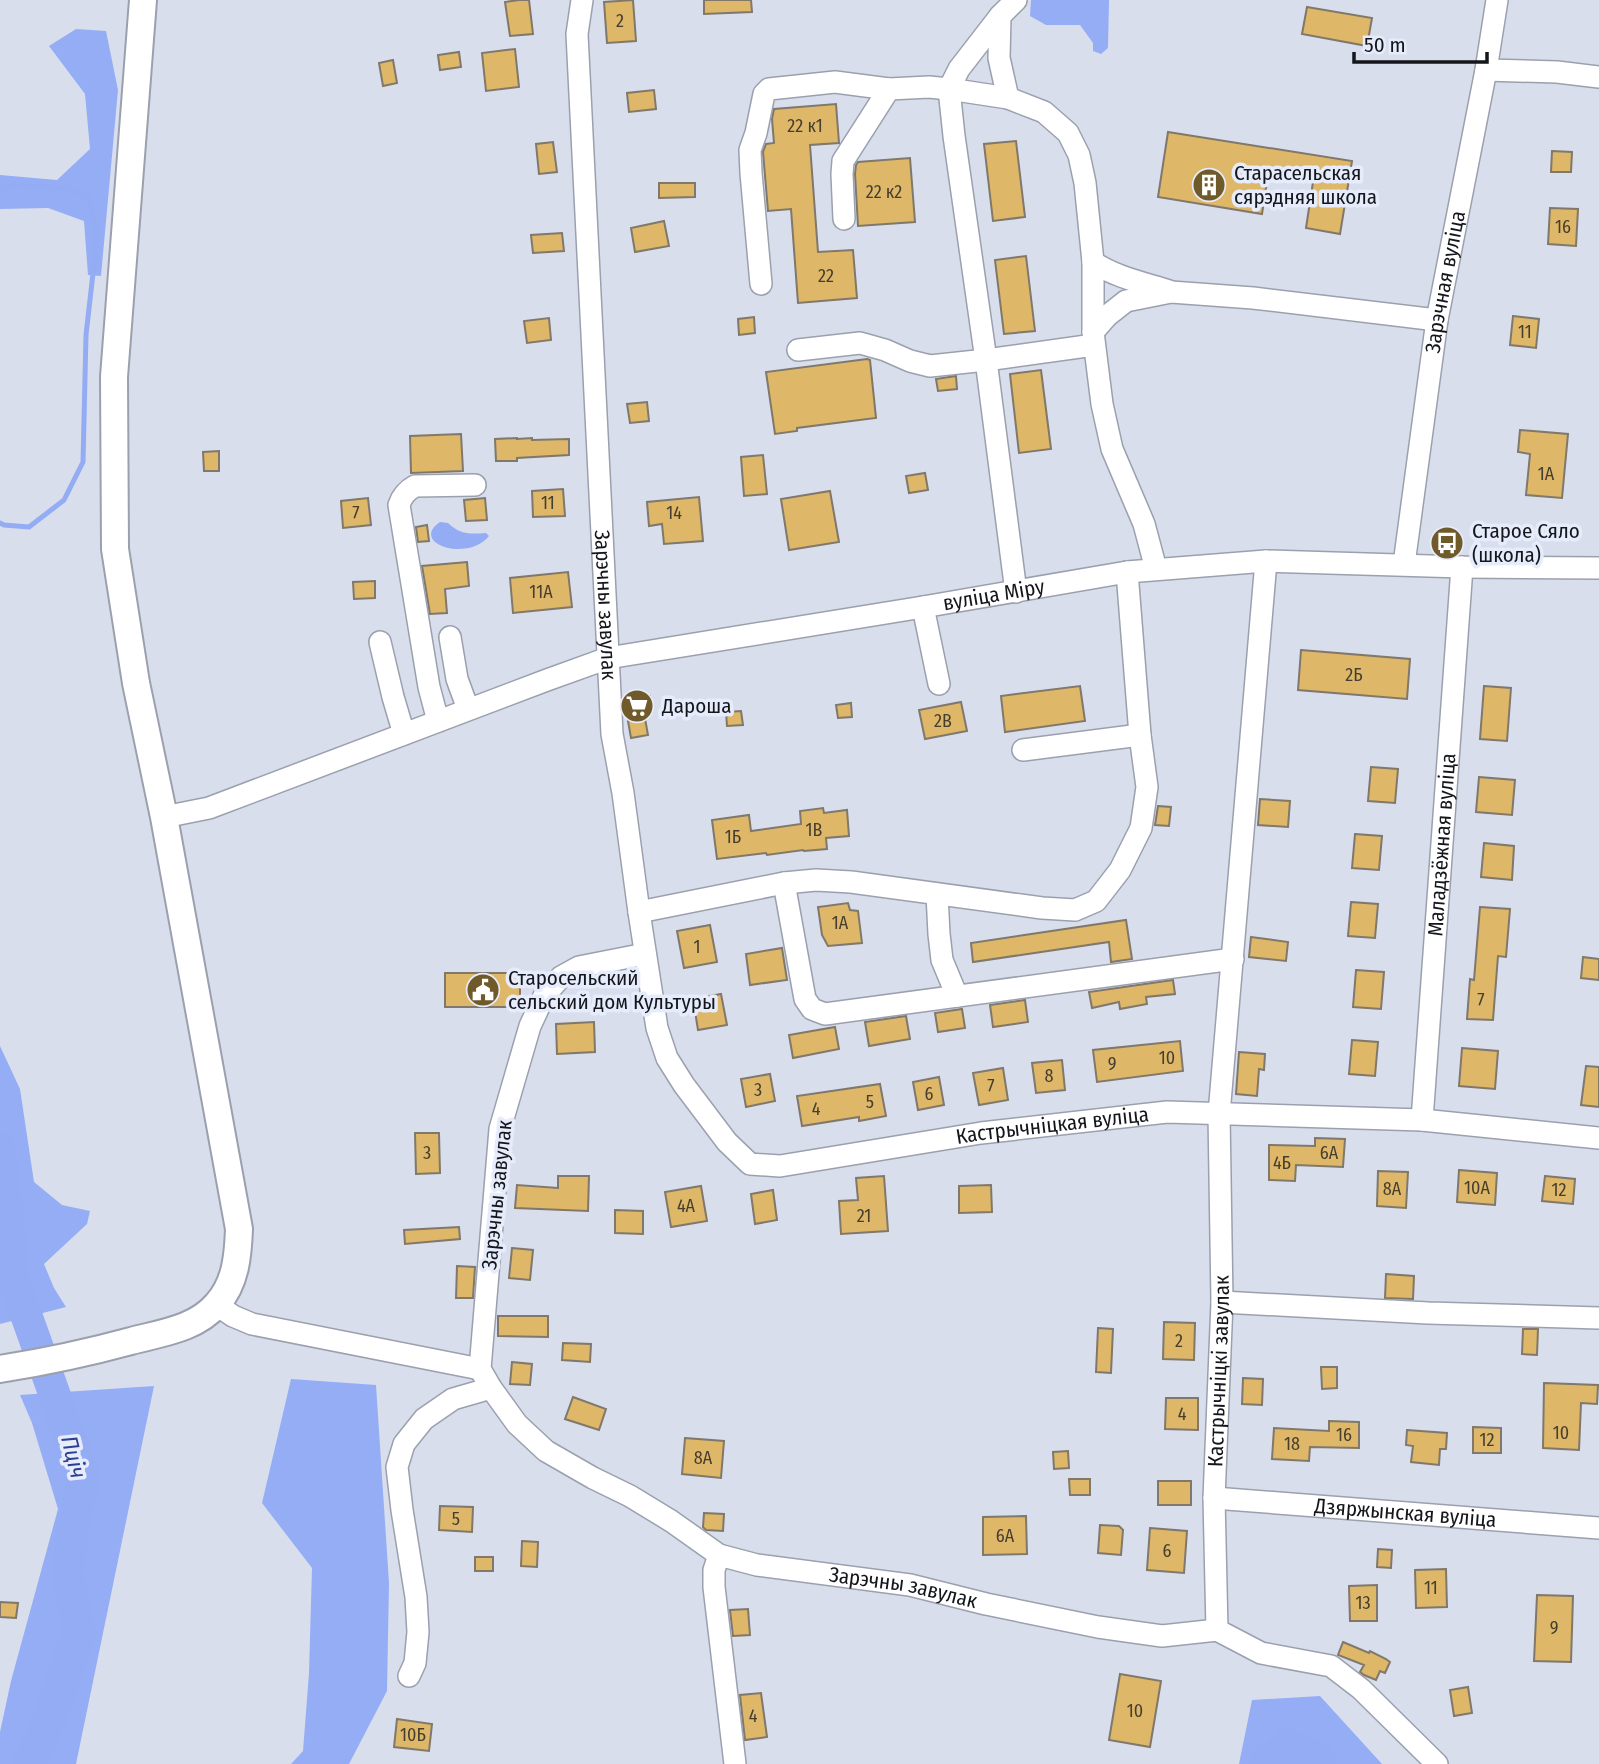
<svg xmlns="http://www.w3.org/2000/svg" width="1599" height="1764" viewBox="0 0 1599 1764" font-family="'Fira Sans Condensed',sans-serif">
	<style>
		.forest { fill: #94adf5 }
		.water { fill: #93acf3 }
		.lines { fill: none; stroke-linecap: round; stroke-linejoin: round }
		.stream { stroke: #93acf3; stroke-width: 5 }
		.river { stroke: #93acf3; stroke-width: 32 }
		.building { fill: #deb768; stroke: #7f786b; stroke-width: 2 }
		.minor-casing { stroke: #9ba0ae; stroke-width: 24 }
		.major-casing { stroke: #9ba0ae; stroke-width: 30 }
		.minor { stroke: #fff; stroke-width: 21 }
		.major { stroke: #fff; stroke-width: 26 }
		.labels { text-anchor: middle; stroke-width: 7; stroke-linejoin: round; paint-order: stroke }
		.number-label { font-size: 18px; fill: #463e2e }
		.poi-label { font-size: 21px; fill: #14161b; stroke: #e6ecfb; text-anchor: start }
		.street-label { font-size: 21px; fill: #14161b; stroke: #e6ecfb }
		.water-label { font-size: 23px; font-style: italic; fill: #2c3f91; stroke: #e6ecfb }
	</style>
	<rect width="100%" height="100%" fill="#d9deed"/>
	<path class="forest" d="M 1031,0 L 1109,0 L 1108,48 L 1101,54 L 1093,51 L 1093,43 L 1080,25 L 1046,25 L 1030,16 Z
		M 76,29 L 106,31 L 118,90 L 101,276 L 88,275 L 84,221 L 48,208 L 0,209 L 0,175 L 57,180 L 90,149 L 85,94 L 49,46 Z
		M 0,1046 L 20,1089 L 34,1182 L 62,1205 L 90,1211 L 87,1224 L 44,1264 L 54,1288 L 66,1307 L 0,1324 Z
		M 291,1379 L 376,1385 L 389,1583 L 387,1691 L 349,1764 L 291,1764 L 303,1751 L 309,1673 L 312,1568 L 262,1503 Z
		M 154,1386 L 76,1764 L 0,1764 L 0,1732 L 11,1681 L 58,1509 L 32,1423 L 20,1395 Z
		M 1320,1696 L 1382,1764 L 1239,1764 L 1252,1700 Z"/>
	<path class="water" d="M 440,522 L 448,523 C 461,535 469,534 486,533 L 489,536 C 467,563 409,543 440,522 Z"/>
	<g class="lines">
		<path class="stream" d="M 0,188 L 16,186 L 65,188 L 89,198 L 97,238 L 86,335 L 83,462 L 64,500 L 29,527 L 4,525 L 0,523"/>
		<path class="river" d="M 0,1149 L 14,1281 L 84,1477 L 73,1527 L 68,1572 L 79,1632 L 49,1722 L 29,1764
			M 1264,1764 L 1289,1745 L 1316,1756 L 1321,1764"/>
	</g>
	<path class="building" d="M 519,0 L 529,0 L 533,34 L 510,36 L 505,2 Z
		M 633,0 L 636,41 L 607,43 L 604,2 Z
		M 704,0 L 751,0 L 752,12 L 704,14 Z
		M 1307,7 L 1372,18 L 1367,46 L 1302,34 Z
		M 515,49 L 519,87 L 486,91 L 482,53 Z
		M 459,52 L 461,67 L 440,70 L 438,55 Z
		M 393,60 L 397,83 L 383,86 L 379,63 Z
		M 654,90 L 656,109 L 629,112 L 627,93 Z
		M 836,104 L 839,143 L 810,145 L 818,252 L 853,250 L 857,298 L 798,303 L 791,209 L 768,211 L 763,152 L 766,144 L 774,143 L 772,119 L 774,109 Z
		M 1168,132 L 1352,161 L 1340,234 L 1306,228 L 1313,182 L 1268,175 L 1262,214 L 1158,197 Z
		M 1016,141 L 1025,217 L 993,221 L 984,144 Z
		M 553,142 L 557,172 L 539,174 L 536,144 Z
		M 1552,151 L 1572,152 L 1571,172 L 1551,172 Z
		M 910,158 L 915,222 L 858,226 L 855,174 L 856,165 L 858,162 Z
		M 659,183 L 695,183 L 695,197 L 659,198 Z
		M 1550,208 L 1578,209 L 1576,246 L 1548,244 Z
		M 664,221 L 669,246 L 635,252 L 631,228 Z
		M 562,233 L 564,251 L 533,253 L 531,235 Z
		M 1026,256 L 1035,331 L 1004,334 L 995,260 Z
		M 1513,316 L 1539,319 L 1536,348 L 1510,345 Z
		M 754,317 L 755,333 L 739,335 L 738,319 Z
		M 549,318 L 551,340 L 527,343 L 524,321 Z
		M 867,359 L 870,360 L 876,418 L 797,428 L 797,431 L 775,434 L 766,372 Z
		M 1041,370 L 1051,449 L 1019,453 L 1010,374 Z
		M 956,376 L 957,389 L 938,391 L 936,379 Z
		M 647,402 L 649,421 L 630,423 L 627,404 Z
		M 1520,430 L 1568,434 L 1562,498 L 1526,495 L 1530,454 L 1518,452 Z
		M 461,434 L 463,471 L 411,473 L 410,436 Z
		M 517,438 L 517,439 L 532,438 L 532,440 L 569,439 L 569,455 L 517,458 L 517,461 L 496,461 L 495,439 Z
		M 219,451 L 219,471 L 204,471 L 203,452 Z
		M 763,455 L 767,494 L 744,496 L 741,457 Z
		M 925,473 L 928,490 L 909,493 L 906,476 Z
		M 563,489 L 565,516 L 533,517 L 532,491 Z
		M 830,491 L 839,542 L 789,550 L 781,499 Z
		M 699,497 L 703,541 L 664,544 L 662,524 L 649,526 L 647,502 Z
		M 368,498 L 371,525 L 343,528 L 341,501 Z
		M 485,498 L 487,520 L 466,521 L 464,500 Z
		M 427,525 L 429,541 L 418,542 L 416,527 Z
		M 467,562 L 469,586 L 445,589 L 447,613 L 430,614 L 422,566 Z
		M 568,572 L 572,607 L 513,613 L 510,578 Z
		M 375,581 L 375,598 L 354,599 L 353,582 Z
		M 1301,650 L 1410,659 L 1407,699 L 1298,690 Z
		M 1080,686 L 1085,721 L 1005,732 L 1001,696 Z
		M 1484,686 L 1511,688 L 1507,741 L 1480,739 Z
		M 650,696 L 652,712 L 644,713 L 648,735 L 631,738 L 628,721 L 632,720 L 628,699 Z
		M 961,702 L 967,731 L 925,739 L 919,710 Z
		M 851,703 L 852,717 L 838,718 L 836,705 Z
		M 741,711 L 743,725 L 727,726 L 726,712 Z
		M 1371,767 L 1398,769 L 1395,803 L 1368,801 Z
		M 1479,777 L 1515,780 L 1512,815 L 1476,812 Z
		M 1260,799 L 1290,801 L 1288,827 L 1258,825 Z
		M 1158,806 L 1171,807 L 1169,826 L 1155,825 Z
		M 823,808 L 824,813 L 847,810 L 849,836 L 826,838 L 827,849 L 804,851 L 803,850 L 767,855 L 766,853 L 717,859 L 712,820 L 749,815 L 751,831 L 801,824 L 800,811 Z
		M 1355,834 L 1382,836 L 1379,870 L 1352,868 Z
		M 1484,843 L 1514,846 L 1512,880 L 1481,877 Z
		M 1351,902 L 1378,904 L 1375,938 L 1348,936 Z
		M 848,903 L 850,910 L 858,911 L 862,943 L 828,946 L 822,935 L 818,907 Z
		M 1480,907 L 1510,909 L 1506,957 L 1498,956 L 1493,1020 L 1467,1019 L 1470,979 L 1474,980 Z
		M 1126,920 L 1132,959 L 1111,962 L 1109,942 L 973,962 L 971,943 Z
		M 710,925 L 717,962 L 684,968 L 677,931 Z
		M 1251,937 L 1288,942 L 1286,961 L 1249,957 Z
		M 782,948 L 787,980 L 750,985 L 746,954 Z
		M 1583,957 L 1599,959 L 1599,980 L 1581,978 Z
		M 1356,970 L 1384,972 L 1381,1009 L 1353,1007 Z
		M 445,973 L 520,973 L 520,1007 L 445,1007 Z
		M 1173,980 L 1175,994 L 1146,997 L 1147,1004 L 1120,1009 L 1119,1002 L 1092,1008 L 1089,992 Z
		M 721,994 L 727,1025 L 698,1030 L 693,999 Z
		M 1025,1000 L 1028,1022 L 993,1027 L 990,1005 Z
		M 962,1009 L 965,1028 L 938,1032 L 935,1013 Z
		M 906,1016 L 910,1039 L 869,1046 L 865,1022 Z
		M 594,1022 L 595,1052 L 557,1054 L 556,1024 Z
		M 835,1027 L 839,1049 L 793,1058 L 789,1035 Z
		M 1352,1040 L 1378,1042 L 1375,1076 L 1349,1074 Z
		M 1180,1041 L 1183,1071 L 1097,1082 L 1093,1050 Z
		M 1462,1048 L 1498,1051 L 1495,1089 L 1459,1086 Z
		M 1239,1052 L 1265,1054 L 1264,1070 L 1259,1069 L 1257,1096 L 1236,1094 Z
		M 1062,1060 L 1065,1090 L 1036,1093 L 1032,1063 Z
		M 1586,1066 L 1599,1067 L 1599,1107 L 1581,1105 Z
		M 1003,1068 L 1008,1100 L 979,1105 L 973,1073 Z
		M 770,1074 L 775,1101 L 746,1107 L 741,1079 Z
		M 939,1077 L 944,1105 L 918,1110 L 913,1082 Z
		M 880,1084 L 886,1116 L 859,1121 L 859,1117 L 802,1126 L 797,1096 Z
		M 415,1133 L 439,1133 L 440,1173 L 416,1174 Z
		M 1315,1138 L 1345,1139 L 1343,1167 L 1296,1165 L 1295,1181 L 1269,1180 L 1269,1145 L 1315,1146 Z
		M 1459,1170 L 1497,1173 L 1495,1205 L 1457,1202 Z
		M 1378,1171 L 1408,1172 L 1406,1208 L 1377,1206 Z
		M 558,1176 L 589,1176 L 588,1211 L 515,1208 L 517,1185 L 558,1188 Z
		M 884,1176 L 888,1231 L 841,1234 L 839,1201 L 858,1200 L 856,1178 Z
		M 1545,1176 L 1575,1179 L 1573,1204 L 1542,1201 Z
		M 991,1185 L 992,1212 L 959,1213 L 959,1186 Z
		M 701,1186 L 707,1221 L 671,1227 L 665,1192 Z
		M 773,1190 L 777,1220 L 755,1224 L 751,1194 Z
		M 615,1210 L 643,1211 L 643,1234 L 615,1233 Z
		M 459,1227 L 460,1239 L 405,1244 L 404,1230 Z
		M 512,1248 L 533,1250 L 530,1280 L 509,1278 Z
		M 457,1266 L 475,1267 L 473,1298 L 456,1298 Z
		M 1386,1274 L 1414,1276 L 1413,1299 L 1385,1298 Z
		M 498,1316 L 548,1316 L 548,1337 L 498,1336 Z
		M 1164,1322 L 1195,1323 L 1194,1360 L 1163,1359 Z
		M 1098,1328 L 1113,1329 L 1111,1373 L 1096,1372 Z
		M 1523,1329 L 1538,1329 L 1537,1355 L 1522,1354 Z
		M 563,1343 L 591,1344 L 590,1362 L 562,1360 Z
		M 512,1362 L 532,1364 L 530,1385 L 510,1384 Z
		M 1321,1367 L 1337,1367 L 1337,1388 L 1322,1389 Z
		M 1243,1378 L 1263,1379 L 1262,1405 L 1242,1404 Z
		M 1544,1383 L 1598,1385 L 1597,1404 L 1581,1403 L 1579,1450 L 1543,1448 Z
		M 573,1397 L 606,1409 L 599,1430 L 565,1419 Z
		M 1166,1398 L 1198,1398 L 1198,1430 L 1165,1429 Z
		M 1329,1421 L 1359,1422 L 1359,1448 L 1310,1447 L 1309,1461 L 1272,1459 L 1274,1428 L 1329,1431 Z
		M 1473,1427 L 1501,1428 L 1501,1453 L 1473,1453 Z
		M 1407,1430 L 1447,1433 L 1446,1449 L 1440,1449 L 1439,1465 L 1411,1462 L 1413,1446 L 1406,1445 Z
		M 685,1438 L 724,1441 L 721,1478 L 682,1474 Z
		M 1068,1451 L 1069,1468 L 1054,1469 L 1053,1452 Z
		M 1069,1479 L 1090,1479 L 1090,1495 L 1070,1495 Z
		M 1158,1481 L 1191,1481 L 1191,1505 L 1158,1505 Z
		M 440,1506 L 473,1507 L 472,1532 L 439,1530 Z
		M 704,1513 L 724,1514 L 723,1531 L 706,1530 L 703,1527 Z
		M 1026,1516 L 1027,1554 L 983,1555 L 983,1517 Z
		M 1100,1525 L 1119,1526 L 1123,1530 L 1121,1555 L 1098,1553 Z
		M 1150,1528 L 1187,1531 L 1184,1573 L 1147,1570 Z
		M 522,1541 L 538,1542 L 537,1567 L 521,1566 Z
		M 1378,1549 L 1392,1550 L 1391,1568 L 1377,1567 Z
		M 475,1557 L 493,1557 L 493,1571 L 475,1571 Z
		M 1446,1569 L 1447,1607 L 1416,1608 L 1415,1570 Z
		M 1377,1585 L 1377,1621 L 1350,1621 L 1349,1586 Z
		M 1537,1595 L 1573,1596 L 1571,1662 L 1534,1661 Z
		M 0,1602 L 18,1603 L 16,1618 L 0,1617 Z
		M 748,1609 L 750,1635 L 733,1636 L 730,1610 Z
		M 1343,1642 L 1369,1653 L 1370,1651 L 1386,1659 L 1390,1662 L 1385,1673 L 1380,1671 L 1376,1680 L 1364,1675 L 1360,1672 L 1364,1665 L 1338,1655 Z
		M 1120,1674 L 1161,1681 L 1150,1747 L 1109,1740 Z
		M 1468,1687 L 1472,1713 L 1454,1716 L 1450,1690 Z
		M 761,1693 L 767,1737 L 745,1740 L 740,1695 Z
		M 397,1719 L 432,1724 L 429,1751 L 394,1747 Z"/>
	<g class="lines">
		<defs>
			<g id="minor">
				<path id="s1" d="M 582,0 L 577,34 L 612,734 L 623,793 L 639,912 L 657,1028 L 667,1058 L 684,1085 L 727,1142 L 750,1164 L 780,1166 L 981,1133 L 1167,1112 L 1422,1120 L 1599,1138"/>
				<path d="M 1486,70 L 1557,72 L 1599,77"/>
				<path d="M 1008,98 L 999,58 L 1000,16 L 1016,0"/>
				<path d="M 844,219 L 842,174 L 843,161 L 889,89 L 929,87 L 949,89 L 959,69 L 1000,16"/>
				<path d="M 1093,262 C 1115,277 1144,283 1169,291"/>
				<path d="M 761,284 L 751,173 L 750,150 L 756,133 L 764,94 L 769,89 L 835,82 L 889,89"/>
				<path d="M 1093,332 L 1107,316 L 1126,301 L 1171,292 L 1253,298 L 1437,320"/>
				<path d="M 798,350 L 860,343 L 885,350 L 910,361 L 930,366 L 986,360 L 1094,345"/>
				<path id="s2" d="M 1404,564 L 1437,320 L 1486,70 L 1497,0"/>
				<path d="M 1016,592 L 986,360 L 954,136 L 949,89 L 1008,98 L 1044,112 L 1068,133 L 1079,155 L 1085,183 L 1093,262 L 1093,332 L 1102,404 L 1112,449 L 1144,524 L 1156,569"/>
				<path d="M 923,607 L 939,684"/>
				<path d="M 450,637 L 457,679 L 468,709"/>
				<path d="M 380,642 L 393,697 L 404,734"/>
				<path d="M 438,721 L 429,687 L 399,505 C 402,496 406,491 415,486 L 475,485"/>
				<path d="M 1023,750 L 1140,735"/>
				<path id="s3" d="M 164,817 L 209,808 L 547,680 L 608,658 L 923,607 L 1127,572 L 1266,561 L 1462,567 L 1599,568"/>
				<path d="M 784,883 L 805,999 L 812,1009 L 825,1014 L 1233,959"/>
				<path d="M 937,894 L 939,934 L 942,960 L 957,996"/>
				<path d="M 639,912 L 784,883 L 816,880 L 851,882 L 1042,908 L 1075,910 L 1096,901 L 1120,870 L 1141,828 L 1147,787 L 1140,735 L 1127,572"/>
				<path id="s4" d="M 645,954 L 579,967 L 561,977 L 544,996 L 530,1026 L 500,1129 L 480,1369 L 491,1388 L 517,1424 L 546,1451 L 593,1478 L 630,1496 L 671,1521 L 719,1555 L 757,1565 L 910,1585 L 986,1604 L 1098,1627 L 1162,1636 L 1217,1630"/>
				<path id="s5" d="M 1422,1120 L 1462,567"/>
				<path d="M 1222,1302 L 1428,1313 L 1599,1318"/>
				<path d="M 217,1305 L 233,1316 L 252,1324 L 480,1369"/>
				<path id="s6" d="M 1214,1498 L 1599,1528"/>
				<path d="M 719,1555 L 714,1570 L 714,1587 L 735,1764"/>
				<path id="s7" d="M 1217,1630 L 1214,1498 L 1222,1302 L 1219,1114 L 1266,561"/>
				<path d="M 1217,1630 L 1261,1653 L 1331,1666 L 1361,1689 L 1437,1764"/>
				<path d="M 409,1676 L 415,1663 L 418,1632 L 416,1597 L 402,1510 L 397,1467 L 404,1444 L 424,1419 L 453,1399 L 491,1388"/>
			</g>
			<path id="major" d="M 0,1369 C 44,1362 87,1353 131,1341 C 161,1333 196,1329 217,1304 C 236,1283 238,1255 239,1229 L 164,817 L 136,683 L 115,549 L 114,377 L 143,0"/>
		</defs>
		<use href="#minor" class="minor-casing"/>
		<use href="#major" class="major-casing"/>
		<use href="#minor" class="minor"/>
		<use href="#major" class="major"/>
	</g>
	<defs>
		<symbol id="building-disc" viewBox="-11 -11 22 22"><circle r="9.5" fill="#715a2a" stroke="#e6ecfb"/><path d="M-4-6H4V6H1V3H-1V6H-4ZM-2.5-4.3h1.7v1.8h-1.7ZM.8-4.3h1.7v1.8H.8ZM-2.5-1h1.7V.8h-1.7ZM.8-1h1.7V.8H.8Z" fill="#fff"/></symbol>
		<symbol id="bus-disc" viewBox="-11 -11 22 22"><circle r="9.5" fill="#715a2a" stroke="#e6ecfb"/><path d="M-5-6H5V4H4V6H2V4H-2V6H-4V4H-5ZM-3.5-4V0h7V-4ZM-3.5 1.2v1.5H-2V1.2ZM2 1.2v1.5H3.5V1.2Z" fill="#fff"/></symbol>
		<symbol id="supermarket-disc" viewBox="-11 -11 22 22"><circle r="9.5" fill="#715a2a" stroke="#e6ecfb"/><path d="M-6-5.5h2.5l.6 2H6L4.5 2H-2.5L-4.4-4H-6ZM-1.5 3.2a1.3 1.3 0 1 0 .1 0ZM3 3.2a1.3 1.3 0 1 0 .1 0Z" fill="#fff"/></symbol>
		<symbol id="civic-disc" viewBox="-11 -11 22 22"><circle r="9.5" fill="#715a2a" stroke="#e6ecfb"/><path d="M-.6-6.5H3V-4.5H.6V-3L4-1V1h2V6H-6V1h2V-1L-.6-3ZM-1.2 2.5V6h2.4V2.5Z" fill="#fff"/></symbol>
	</defs>
	<g fill-rule="evenodd">
		<use href="#building-disc" x="1190" y="166" width="38" height="38"/>
		<use href="#bus-disc" x="1428" y="524" width="38" height="38"/>
		<use href="#supermarket-disc" x="618" y="687" width="38" height="38"/>
		<use href="#civic-disc" x="464" y="971" width="38" height="38"/>
	</g>
	<g class="labels">
		<g class="number-label">
			<text x="620" y="27">2</text>
			<text x="805" y="132">22 к1</text>
			<text x="884" y="198">22 к2</text>
			<text x="1563" y="233">16</text>
			<text x="826" y="282">22</text>
			<text x="1525" y="338">11</text>
			<text x="1546" y="480">1А</text>
			<text x="548" y="509">11</text>
			<text x="356" y="519">7</text>
			<text x="674" y="519">14</text>
			<text x="541" y="598">11А</text>
			<text x="1354" y="681">2Б</text>
			<text x="943" y="727">2В</text>
			<text x="814" y="836">1В</text>
			<text x="733" y="843">1Б</text>
			<text x="840" y="929">1А</text>
			<text x="697" y="953">1</text>
			<text x="1481" y="1006">7</text>
			<text x="1167" y="1064">10</text>
			<text x="1112" y="1070">9</text>
			<text x="1049" y="1082">8</text>
			<text x="991" y="1092">7</text>
			<text x="758" y="1096">3</text>
			<text x="929" y="1100">6</text>
			<text x="870" y="1108">5</text>
			<text x="816" y="1115">4</text>
			<text x="427" y="1159">3</text>
			<text x="1329" y="1159">6А</text>
			<text x="1282" y="1169">4Б</text>
			<text x="1477" y="1194">10А</text>
			<text x="1392" y="1195">8А</text>
			<text x="1559" y="1196">12</text>
			<text x="686" y="1212">4А</text>
			<text x="864" y="1222">21</text>
			<text x="1179" y="1347">2</text>
			<text x="1182" y="1420">4</text>
			<text x="1561" y="1439">10</text>
			<text x="1344" y="1441">16</text>
			<text x="1487" y="1446">12</text>
			<text x="1292" y="1450">18</text>
			<text x="703" y="1464">8А</text>
			<text x="456" y="1525">5</text>
			<text x="1005" y="1542">6А</text>
			<text x="1167" y="1557">6</text>
			<text x="1431" y="1594">11</text>
			<text x="1363" y="1609">13</text>
			<text x="1554" y="1634">9</text>
			<text x="1135" y="1717">10</text>
			<text x="753" y="1722">4</text>
			<text x="413" y="1741">10Б</text>
		</g>
		<g class="poi-label">
			<text x="1234" y="180">Старасельская<tspan x="1234" dy="24">сярэдняя школа</tspan></text>
			<text x="1472" y="538">Старое Сяло<tspan x="1472" dy="24">(школа)</tspan></text>
			<text x="662" y="713">Дароша</text>
			<text x="508" y="985">Старосельский<tspan x="508" dy="24">сельский дом Культуры</tspan></text>
		</g>
		<g class="street-label">
			<text dy="7" stroke="none"><textPath href="#s2" startOffset="285">Зарэчная вуліца</textPath></text>
			<text dy="7" stroke="none"><textPath href="#s3" startOffset="863">вуліца Міру</textPath></text>
			<text dy="7" stroke="none"><textPath href="#s1" startOffset="606">Зарэчны завулак</textPath></text>
			<text dy="7" stroke="none"><textPath href="#s5" startOffset="276">Маладзёжная вуліца</textPath></text>
			<text dy="7" stroke="none"><textPath href="#s1" startOffset="1505">Кастрычніцкая вуліца</textPath></text>
			<text transform="translate(497 1195) rotate(-84)" y="7">Зарэчны завулак</text>
			<text dy="7" stroke="none"><textPath href="#s7" startOffset="259">Кастрычніцкі завулак</textPath></text>
			<text dy="7" stroke="none"><textPath href="#s6" startOffset="192">Дзяржынская вуліца</textPath></text>
			<text dy="7" stroke="none"><textPath href="#s4" startOffset="990">Зарэчны завулак</textPath></text>
		</g>
		<g class="water-label">
			<text transform="translate(74 1457) rotate(76)" y="8">Пціч</text>
		</g>
	</g>
	<path d="M1354 52v10h133v-10" fill="none" stroke="#14161b" stroke-width="3.5"/>
	<text x="1364" y="52" font-size="21" fill="#14161b" stroke="#e6ecfb" stroke-width="5" paint-order="stroke">50 m</text>
</svg>
